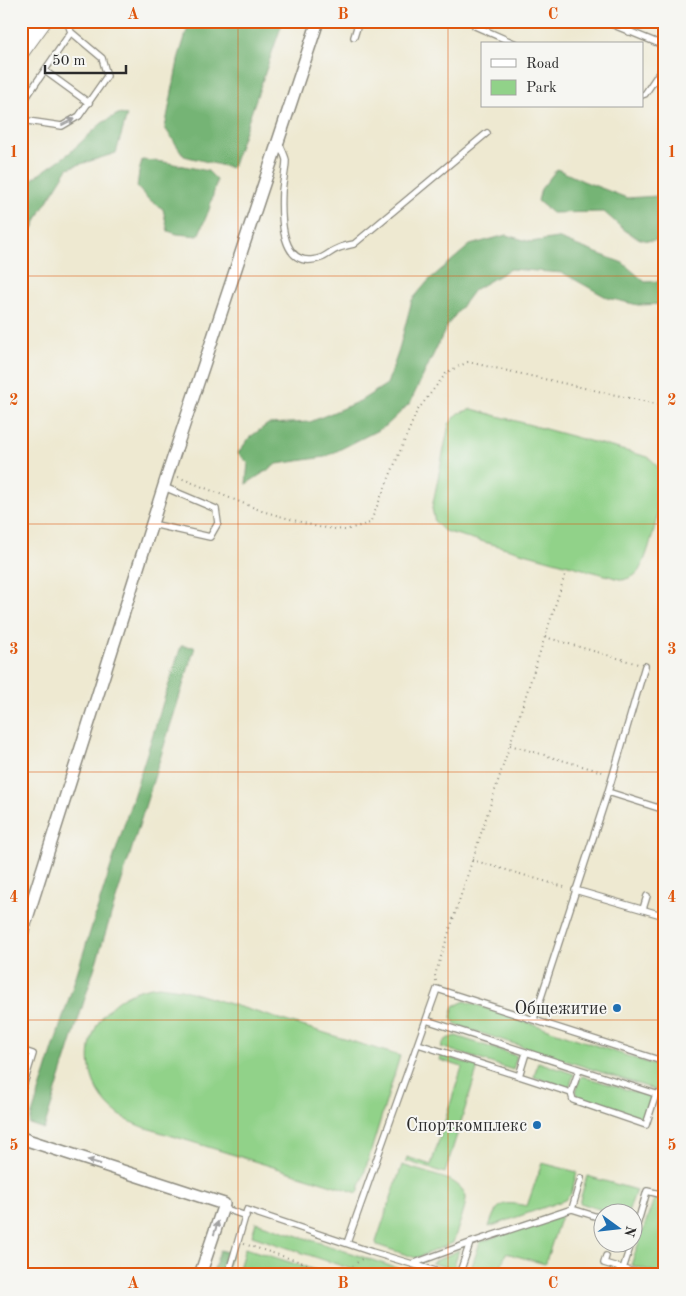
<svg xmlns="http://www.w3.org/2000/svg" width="686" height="1296" viewBox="0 0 686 1296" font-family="'Old Standard TT',serif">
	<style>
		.green { fill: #91d289; stroke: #5e7e5a }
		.forest { fill: #74b475; stroke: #507050 }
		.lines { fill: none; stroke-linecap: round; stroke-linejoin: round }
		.service-casing { stroke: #8c8a7e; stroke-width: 8 }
		.minor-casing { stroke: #8c8a7e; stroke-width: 14 }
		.primary-casing { stroke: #8c8a7e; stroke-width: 20 }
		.path { stroke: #8c8a7e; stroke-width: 2; stroke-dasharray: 1 4; stroke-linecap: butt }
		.service { stroke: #fff; stroke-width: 5.5 }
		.minor { stroke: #fff; stroke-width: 11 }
		.primary { stroke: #fff; stroke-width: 18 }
		.oneway { fill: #a0a0a0 }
		.grid { fill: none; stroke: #df570e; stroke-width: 1; stroke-opacity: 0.55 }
		.poi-dot { fill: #1f6fb2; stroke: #f6f6f2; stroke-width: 2 }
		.labels { text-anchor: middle; stroke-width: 4; stroke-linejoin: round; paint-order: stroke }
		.poi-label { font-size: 18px; fill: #2b2b2b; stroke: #f6f6f2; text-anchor: end }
		.neatline { fill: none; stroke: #df570e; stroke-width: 2 }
		.grid-label { font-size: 16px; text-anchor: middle; font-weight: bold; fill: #df570e }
	</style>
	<rect width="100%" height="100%" fill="#f6f6f2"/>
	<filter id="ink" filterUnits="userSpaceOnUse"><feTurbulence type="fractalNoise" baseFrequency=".02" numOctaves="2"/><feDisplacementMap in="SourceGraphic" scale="10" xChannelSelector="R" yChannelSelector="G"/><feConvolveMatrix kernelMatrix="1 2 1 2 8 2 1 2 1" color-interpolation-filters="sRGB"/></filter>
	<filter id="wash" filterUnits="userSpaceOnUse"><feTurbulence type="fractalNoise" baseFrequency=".0096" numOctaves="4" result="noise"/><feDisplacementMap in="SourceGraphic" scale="20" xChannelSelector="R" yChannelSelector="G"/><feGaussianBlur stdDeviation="1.12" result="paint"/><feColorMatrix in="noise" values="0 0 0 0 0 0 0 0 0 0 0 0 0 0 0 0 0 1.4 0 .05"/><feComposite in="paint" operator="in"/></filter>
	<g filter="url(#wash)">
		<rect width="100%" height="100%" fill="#eee9d1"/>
		<path class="green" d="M 472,409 L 648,457 C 655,462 661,470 662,479 C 664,495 648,562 637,573 C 634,577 628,578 623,580 L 444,531 L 435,522 L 432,508 L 449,424 L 459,413 Z
			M 159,986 L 181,989 L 400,1056 L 358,1193 L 140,1126 C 63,1096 77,994 159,986 Z
			M 465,1001 L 663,1068 L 665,1069 L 664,1087 L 656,1090 L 456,1025 L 451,1017 L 454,1006 Z
			M 456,1036 L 517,1056 L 513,1070 L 441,1047 C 444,1039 448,1038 456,1036 Z
			M 441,1055 L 478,1067 L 445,1173 L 406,1161 L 407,1157 L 431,1165 L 462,1067 L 440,1060 Z
			M 538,1062 L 574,1074 L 569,1088 L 534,1077 Z
			M 582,1076 L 651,1097 L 645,1116 L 640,1118 L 578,1098 L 576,1093 L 579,1079 Z
			M 542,1163 L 577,1172 L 571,1194 L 565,1200 L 489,1227 C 497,1202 502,1201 527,1206 Z
			M 402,1165 L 450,1180 C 457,1184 464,1189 466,1197 C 467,1205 456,1233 453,1243 L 416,1258 L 377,1245 L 376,1242 Z
			M 587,1176 L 636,1190 L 628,1213 L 611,1213 L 580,1203 L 580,1200 Z
			M 655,1196 L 665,1199 L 663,1229 L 665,1229 L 665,1275 L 631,1265 Z
			M 562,1213 L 545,1264 L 506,1253 L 498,1275 L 469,1275 L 480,1242 Z
			M 256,1222 L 418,1275 L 369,1275 L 252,1236 Z
			M 245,1248 L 331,1275 L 237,1275 Z
			M 459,1250 L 453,1269 L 431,1263 Z"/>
		<path class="forest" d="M 190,21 L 283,21 L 232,168 L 184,156 L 165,128 L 179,56 Z
			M 118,114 L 127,115 L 116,153 L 68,168 L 41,211 L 21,254 L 21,187 L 68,154 L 102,123 Z
			M 142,160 L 164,162 L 208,171 L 217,180 L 209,210 L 198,236 L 177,234 L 168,231 L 163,209 L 147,198 L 137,187 L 139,172 Z
			M 557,169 L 583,181 L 627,198 L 657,196 L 665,188 L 665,238 C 638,248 623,228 604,212 L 552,213 L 538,201 L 541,189 Z
			M 506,235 L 531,242 L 557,238 L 623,263 L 645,282 L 665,281 L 665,304 L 638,305 L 608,298 L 563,273 L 510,269 L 474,290 L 447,326 L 410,403 L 386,426 L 325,457 L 277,464 L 246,484 L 248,463 L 238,453 L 250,437 L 268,424 L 310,422 L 360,401 L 387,384 L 398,353 L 412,300 L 429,280 L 470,245 Z
			M 181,646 L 195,647 L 44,1129 L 29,1124 Z
			M 220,1250 L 232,1253 L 224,1275 L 212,1275 Z"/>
	</g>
	<g filter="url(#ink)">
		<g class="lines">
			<defs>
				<path id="service" d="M 604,21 L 665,46
					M 475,26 L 516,44
					M 629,32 L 632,21
					M 354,37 L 359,21
					M 45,71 L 89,103
					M 642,95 L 645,94 L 665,64
					M 21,105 L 71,32
					M 21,120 L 62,126 L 79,116 L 107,76 L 102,58 L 71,32 L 67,21
					M 279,142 C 281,148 285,155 286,160 C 286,170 283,181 282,191 C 281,212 280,263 311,260 C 326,259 328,252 339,248 C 344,246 349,245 354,244 L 487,133
					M 152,524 L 210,537 L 218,523 L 216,509 L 164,487
					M 608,792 L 665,810
					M 575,890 L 665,916
					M 643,909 L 647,896
					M 534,1019 L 608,792 L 645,666
					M 426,1020 L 656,1094 L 665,1095
					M 418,1044 L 519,1076 L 526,1053
					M 21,1050 L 33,1054 L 21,1093
					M 579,1070 L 571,1093 L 573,1100 L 646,1125 L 656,1094
					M 519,1076 L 571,1093
					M 223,1208 L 246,1216
					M 572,1209 L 581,1178
					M 634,1235 L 647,1191 L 664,1195
					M 347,1243 L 437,989 L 665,1062
					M 606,1256 L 604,1263 L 644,1275
					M 412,1264 L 470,1243 L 572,1209 L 604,1219
					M 623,1269 L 631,1244
					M 228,1275 L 247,1210 L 372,1252 L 449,1275
					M 459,1275 L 470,1243"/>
				<path id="minor" d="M 21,937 L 168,473 L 318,21
					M 21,1138 L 224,1204 L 200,1275"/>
				<path id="primary" d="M 21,50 L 42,21"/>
			</defs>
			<use href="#service" class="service-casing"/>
			<use href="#minor" class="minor-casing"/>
			<use href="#primary" class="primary-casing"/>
			<path class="path" d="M 178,477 L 262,511 L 318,527 L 345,530 L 370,523 L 417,411 L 447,372 L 468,362 L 665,406
				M 545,637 L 638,664
				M 510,745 L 606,773
				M 472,860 L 568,888
				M 436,981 L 435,975 L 566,572
				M 244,1244 L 342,1275
				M 341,1275 L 363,1258"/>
			<use href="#service" class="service"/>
			<use href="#minor" class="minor"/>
			<use href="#primary" class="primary"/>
		</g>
		<defs><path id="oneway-solid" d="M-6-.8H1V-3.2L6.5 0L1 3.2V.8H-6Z" transform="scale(1.25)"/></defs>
		<g class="oneway">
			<use href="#oneway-solid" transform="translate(68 122) rotate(-27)"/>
			<use href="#oneway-solid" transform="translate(94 1162) rotate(-162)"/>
			<use href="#oneway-solid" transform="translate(216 1228) rotate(-72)"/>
		</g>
	</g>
	<path class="grid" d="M 238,21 L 238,1275M 448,21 L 448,1275M 21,276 L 665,276M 21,524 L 665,524M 21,772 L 665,772M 21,1020 L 665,1020"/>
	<g class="poi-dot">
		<circle cx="617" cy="1008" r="5"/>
		<circle cx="537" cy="1125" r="5"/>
	</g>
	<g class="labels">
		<g class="poi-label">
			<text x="607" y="1014">Общежитие</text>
			<text x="527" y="1131">Спорткомплекс</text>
		</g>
	</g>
	<rect width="686" height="1296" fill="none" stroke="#f6f6f2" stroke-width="55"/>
	<rect x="481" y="42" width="162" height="65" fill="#f6f6f2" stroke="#a5a5a2"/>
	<rect x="491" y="59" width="25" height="8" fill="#ffffff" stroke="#a5a5a2"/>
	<text x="526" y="68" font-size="15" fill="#2b2b2b">Road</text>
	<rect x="491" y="80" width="25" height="15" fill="#91d289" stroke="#a5a5a2"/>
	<text x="526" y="92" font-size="15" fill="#2b2b2b">Park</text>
	<g transform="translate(618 1228) rotate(105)"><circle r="24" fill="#f6f6f2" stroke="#a5a5a2"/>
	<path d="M0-4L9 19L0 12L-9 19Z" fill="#1f6fb2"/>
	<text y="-8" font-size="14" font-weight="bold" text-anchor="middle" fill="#2b2b2b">N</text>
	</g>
	<path d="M45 65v8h81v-8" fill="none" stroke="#2b2b2b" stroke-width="2.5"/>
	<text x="52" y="65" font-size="15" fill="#2b2b2b" stroke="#f6f6f2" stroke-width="4" paint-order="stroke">50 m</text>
	<rect x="28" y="28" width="630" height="1240" class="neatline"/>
	<g class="grid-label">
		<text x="133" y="19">A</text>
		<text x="343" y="19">B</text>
		<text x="553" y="19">C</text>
		<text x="14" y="157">1</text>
		<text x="672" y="157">1</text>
		<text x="14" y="405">2</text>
		<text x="672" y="405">2</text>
		<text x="14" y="654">3</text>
		<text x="672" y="654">3</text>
		<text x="14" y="902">4</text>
		<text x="672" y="902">4</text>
		<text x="14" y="1150">5</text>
		<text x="672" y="1150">5</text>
		<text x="133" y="1288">A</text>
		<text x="343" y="1288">B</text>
		<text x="553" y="1288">C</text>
	</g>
</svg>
